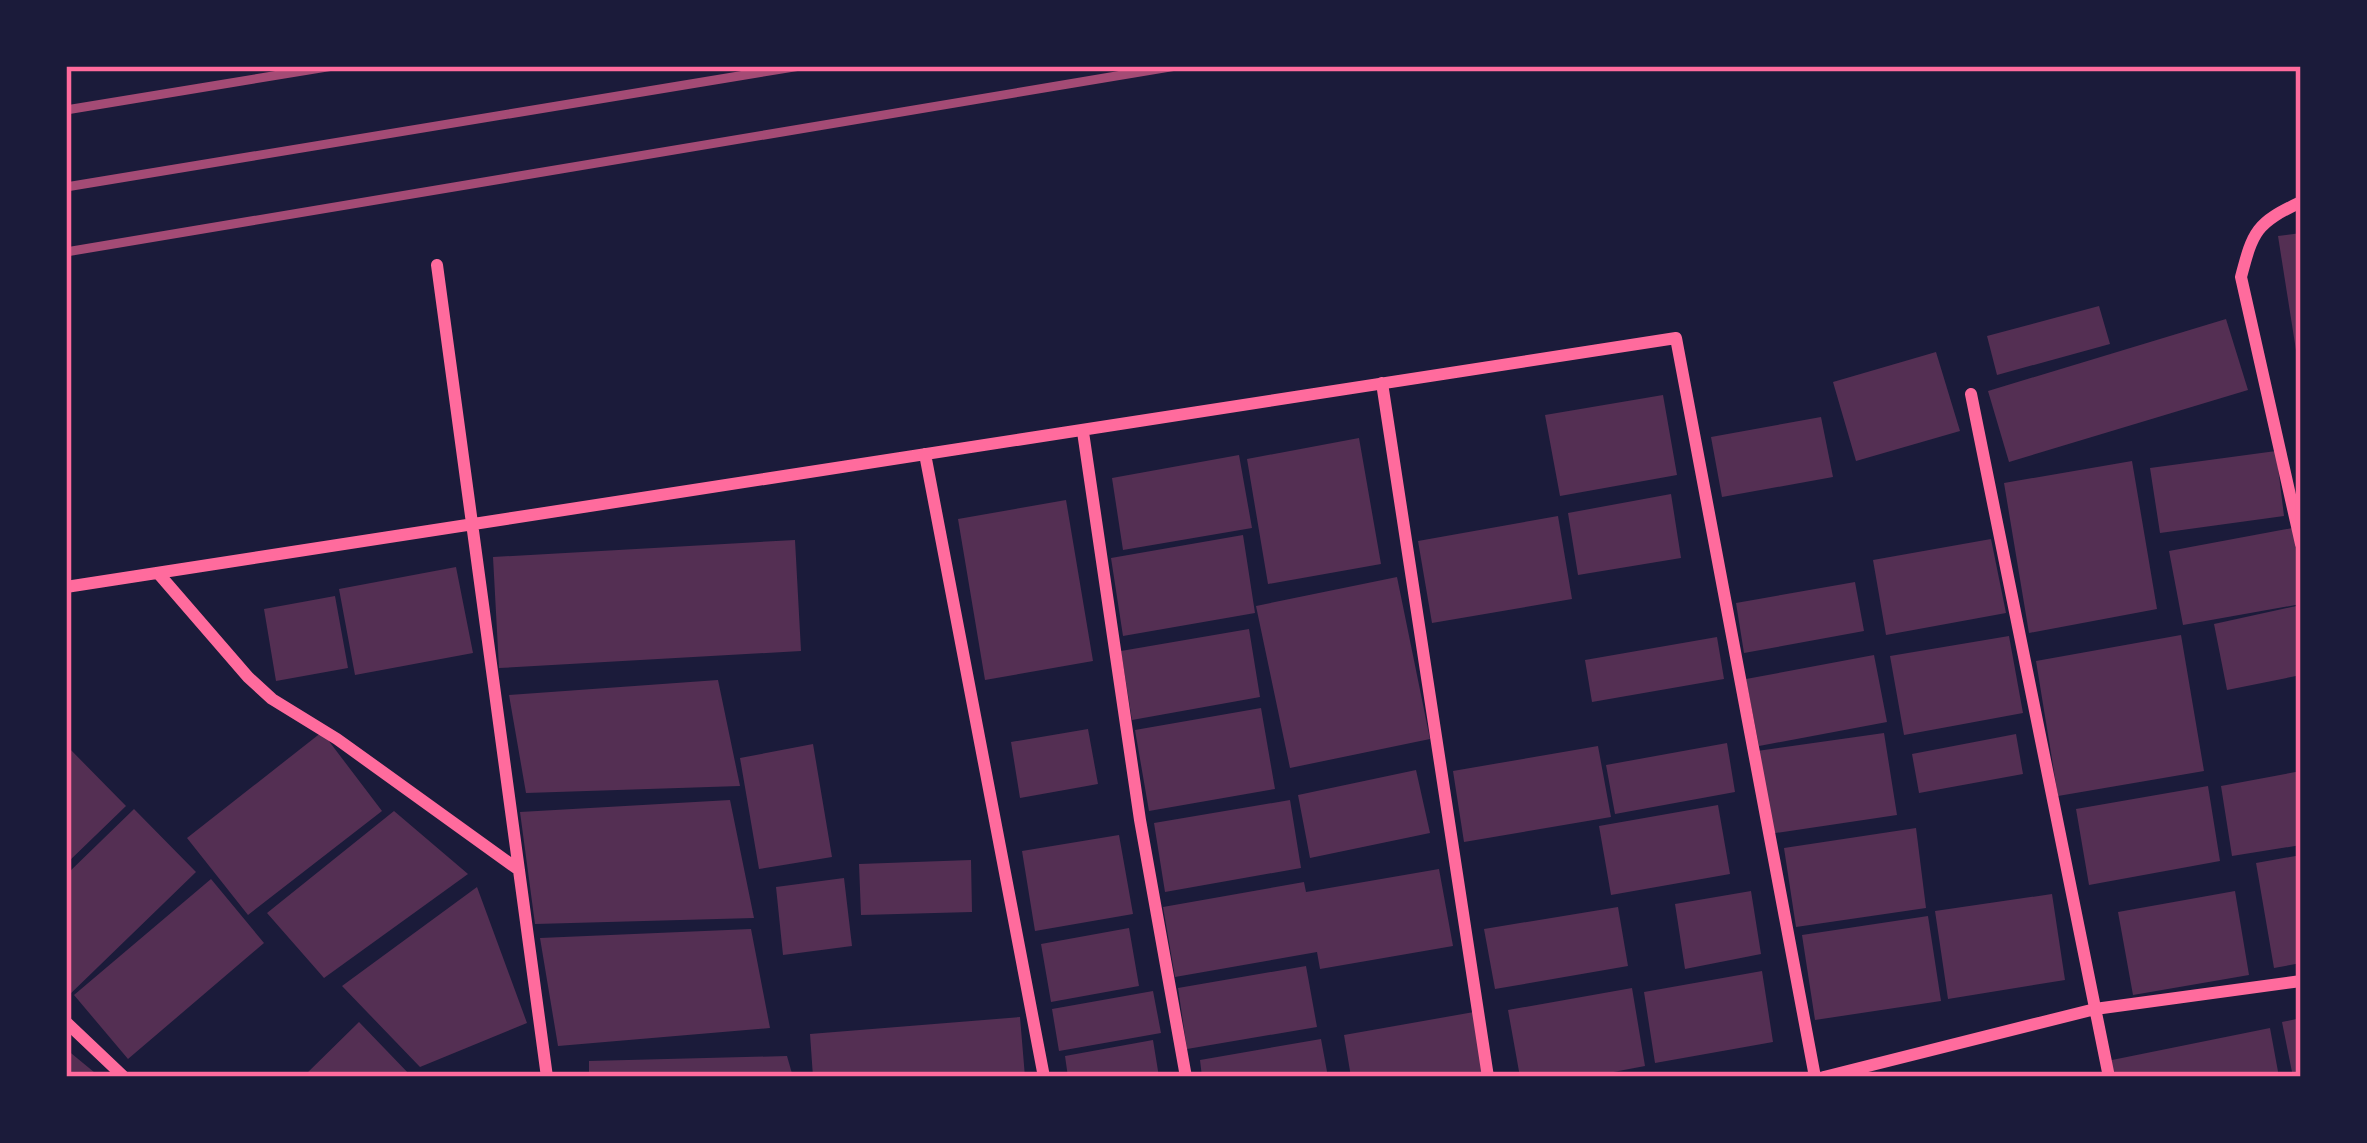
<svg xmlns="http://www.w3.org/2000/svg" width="2367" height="1143" viewBox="0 0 2367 1143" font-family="'Sofia Sans Condensed',sans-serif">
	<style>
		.building { fill: #542f53 }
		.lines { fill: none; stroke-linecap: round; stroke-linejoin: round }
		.minor { stroke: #ff6b9d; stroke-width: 12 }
		.rail { stroke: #a44b75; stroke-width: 9 }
		.neatline { fill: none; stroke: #ff6b9d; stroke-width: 4.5 }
	</style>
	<rect width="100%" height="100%" fill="#1b1b3a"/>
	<path class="building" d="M 2301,233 L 2301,363 L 2298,363 L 2278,236 Z
		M 2099,306 L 2110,344 L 1997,375 L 1987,336 Z
		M 2226,319 L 2248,390 L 2009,462 L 1988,391 Z
		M 1936,352 L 1960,431 L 1856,461 L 1833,382 Z
		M 1663,395 L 1677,475 L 1560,496 L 1545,415 Z
		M 1821,417 L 1833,477 L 1722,497 L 1711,437 Z
		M 1359,438 L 1381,564 L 1268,584 L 1247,459 Z
		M 2276,451 L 2284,516 L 2160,533 L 2150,468 Z
		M 1239,455 L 1252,528 L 1123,550 L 1112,478 Z
		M 2132,461 L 2157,609 L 2029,633 L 2004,483 Z
		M 1671,494 L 1681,558 L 1578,575 L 1568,513 Z
		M 1066,500 L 1093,661 L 985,680 L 958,519 Z
		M 1558,516 L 1572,599 L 1432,623 L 1418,541 Z
		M 2298,527 L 2301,604 L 2183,625 L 2169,551 Z
		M 1243,535 L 1255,613 L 1123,636 L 1111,558 Z
		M 1991,539 L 2006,613 L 1886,635 L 1873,560 Z
		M 795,540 L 801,651 L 499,668 L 493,557 Z
		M 456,567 L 473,653 L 355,675 L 339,589 Z
		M 1397,577 L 1430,739 L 1290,768 L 1256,606 Z
		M 1855,582 L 1864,631 L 1744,653 L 1736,603 Z
		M 335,596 L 348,668 L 276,681 L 264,609 Z
		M 2301,605 L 2301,675 L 2227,690 L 2214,624 Z
		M 1249,629 L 1260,697 L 1132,720 L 1121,651 Z
		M 2181,635 L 2204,771 L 2058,796 L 2036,661 Z
		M 2009,636 L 2023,713 L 1904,735 L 1890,656 Z
		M 1717,637 L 1724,679 L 1592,702 L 1585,660 Z
		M 1874,655 L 1887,722 L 1759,746 L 1746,679 Z
		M 718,680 L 740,786 L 526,793 L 509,695 Z
		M 1261,708 L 1275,789 L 1149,811 L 1135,730 Z
		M 1088,729 L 1098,784 L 1020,798 L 1011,742 Z
		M 322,732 L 382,811 L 248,915 L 187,838 Z
		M 1884,733 L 1897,815 L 1769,834 L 1757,751 Z
		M 2016,734 L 2023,774 L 1919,793 L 1912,754 Z
		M 1727,743 L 1735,792 L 1615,814 L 1606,765 Z
		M 813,744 L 832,857 L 759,869 L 740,758 Z
		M 66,745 L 126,806 L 66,864 Z
		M 1598,746 L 1611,817 L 1464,842 L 1453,771 Z
		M 1416,770 L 1430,833 L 1310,858 L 1298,795 Z
		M 2301,771 L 2301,845 L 2232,856 L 2221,786 Z
		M 2208,786 L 2220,861 L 2089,885 L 2076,809 Z
		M 730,800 L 754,918 L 535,924 L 520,812 Z
		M 1290,800 L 1301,868 L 1165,892 L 1154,823 Z
		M 1718,805 L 1730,874 L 1611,895 L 1599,826 Z
		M 134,809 L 196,872 L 66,998 L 66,875 Z
		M 394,811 L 468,874 L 324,978 L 267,913 Z
		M 1916,828 L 1926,908 L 1796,927 L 1784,848 Z
		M 1119,835 L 1133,914 L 1035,931 L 1022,851 Z
		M 2301,855 L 2301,963 L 2274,968 L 2256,863 Z
		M 971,860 L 972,912 L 861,915 L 859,864 Z
		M 1439,869 L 1453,946 L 1320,969 L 1317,952 L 1175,977 L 1163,907 L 1304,882 L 1306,892 Z
		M 844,878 L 852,946 L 783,955 L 776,887 Z
		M 211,879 L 264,943 L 128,1059 L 74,995 Z
		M 477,887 L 527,1023 L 420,1067 L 342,986 Z
		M 1751,891 L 1761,954 L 1685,969 L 1675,904 Z
		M 2235,891 L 2249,975 L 2133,995 L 2118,912 Z
		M 2052,894 L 2065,980 L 1948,999 L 1935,911 Z
		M 1618,907 L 1628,966 L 1495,989 L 1484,929 Z
		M 1928,916 L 1941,1001 L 1815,1020 L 1802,935 Z
		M 1129,928 L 1139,986 L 1051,1002 L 1041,944 Z
		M 751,929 L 770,1028 L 558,1046 L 540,938 Z
		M 1306,966 L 1317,1027 L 1187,1049 L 1178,988 Z
		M 1762,971 L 1773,1042 L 1655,1063 L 1644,992 Z
		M 1632,988 L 1645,1066 L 1587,1077 L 1520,1077 L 1508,1010 Z
		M 1153,991 L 1161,1033 L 1059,1051 L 1052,1009 Z
		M 1474,1012 L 1485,1077 L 1351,1077 L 1344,1035 Z
		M 1020,1017 L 1025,1077 L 813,1077 L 810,1034 Z
		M 2301,1018 L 2301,1077 L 2293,1077 L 2282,1022 Z
		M 359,1022 L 412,1077 L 303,1077 Z
		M 2270,1028 L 2279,1077 L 2111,1077 L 2107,1061 Z
		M 1321,1039 L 1328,1077 L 1202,1077 L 1200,1060 Z
		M 1153,1040 L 1159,1077 L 1068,1077 L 1065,1056 Z
		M 66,1049 L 100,1077 L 66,1077 Z
		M 787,1056 L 793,1077 L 589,1077 L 589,1061 Z"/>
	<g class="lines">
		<path class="minor" d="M 2301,202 C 2256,223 2253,231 2241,277 L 2301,544
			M 437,265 L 547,1077
			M 1382,383 L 1488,1077
			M 1971,394 L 2109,1077
			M 1083,432 L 1140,820 L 1186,1077
			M 925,454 L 1044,1077
			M 158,573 L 248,677 L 272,699 L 337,739 L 519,870
			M 66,587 L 1676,338 L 1815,1077
			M 66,1022 L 124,1077
			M 1824,1077 L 2095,1009 L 2301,981"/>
		<path class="rail" d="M 66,110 L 333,66
			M 66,187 L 800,66
			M 66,252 L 1176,66"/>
	</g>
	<rect width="2367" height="1143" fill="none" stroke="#1b1b3a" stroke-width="138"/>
	<rect x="69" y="69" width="2229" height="1005" class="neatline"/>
</svg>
